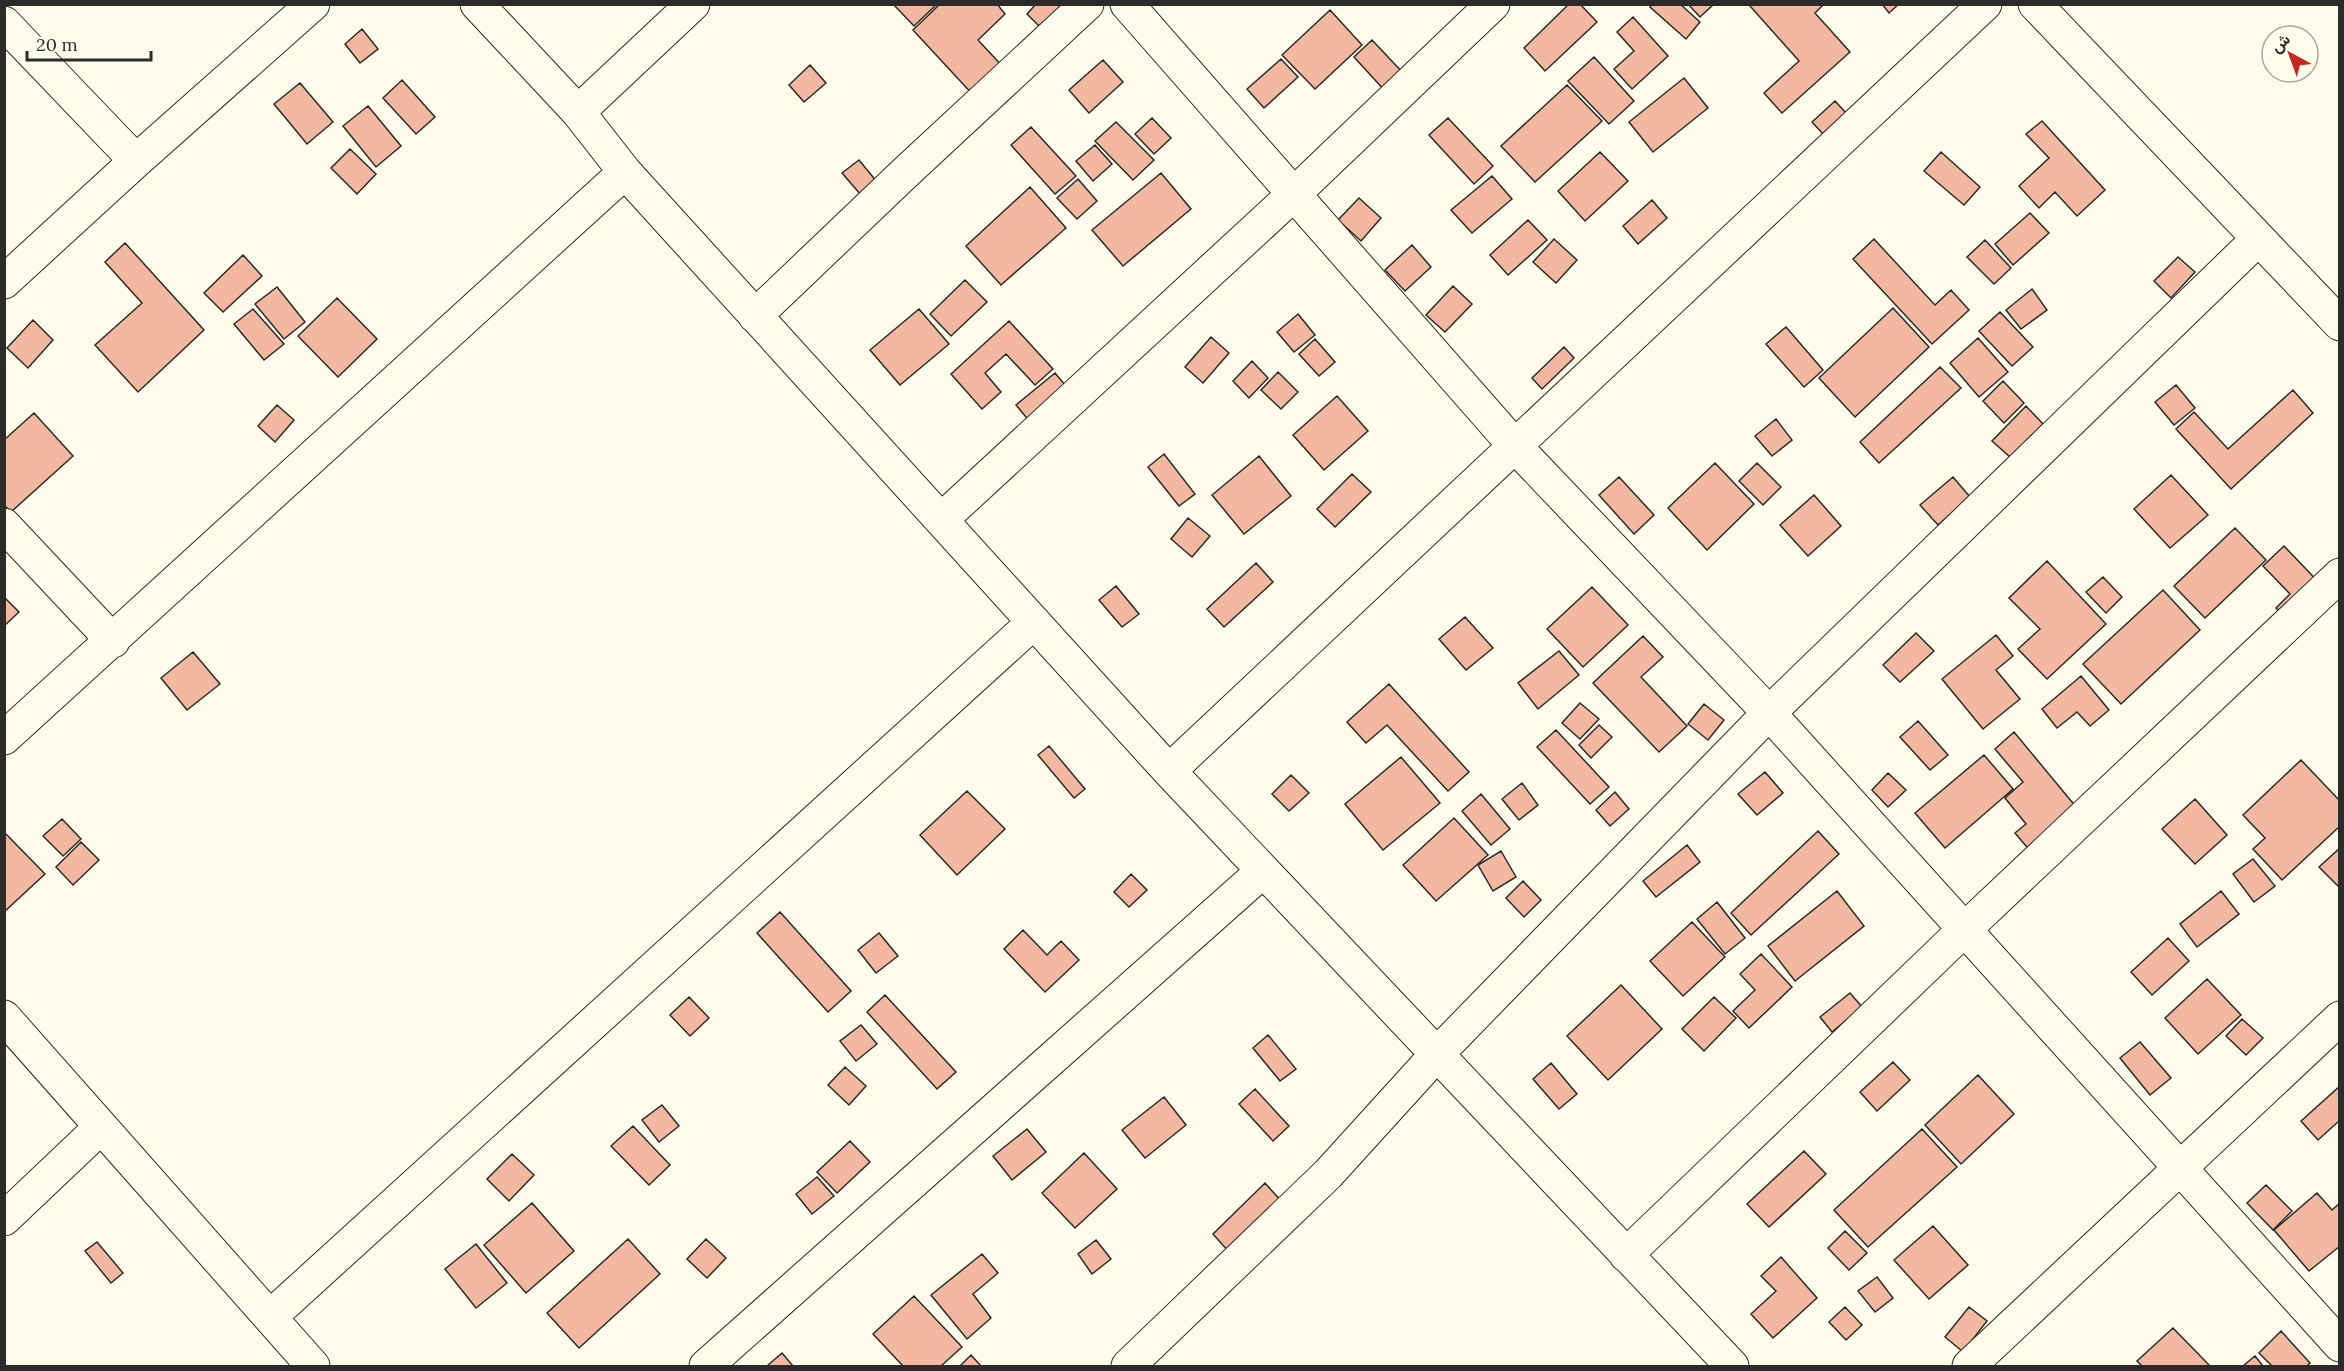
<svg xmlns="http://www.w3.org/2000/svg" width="2344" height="1371" viewBox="0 0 2344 1371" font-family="Lora,Vazirmatn,serif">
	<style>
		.building { fill: #f2b8a0; stroke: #2b2b2b; stroke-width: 1.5 }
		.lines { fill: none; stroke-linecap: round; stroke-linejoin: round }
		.minor-casing { stroke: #2b2b2b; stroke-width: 35 }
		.minor { stroke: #fdfbea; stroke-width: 33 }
	</style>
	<rect width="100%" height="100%" fill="#fdfbea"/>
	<path class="building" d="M 893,4 L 937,4 L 914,26 Z
		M 940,4 L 997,4 L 1005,14 L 978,40 L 1005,69 L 975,97 L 913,30 Z
		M 1036,4 L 1057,4 L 1065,13 L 1046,33 L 1027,14 Z
		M 1569,4 L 1580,4 L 1597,22 L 1545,71 L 1524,48 Z
		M 1652,4 L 1680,4 L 1700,22 L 1686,39 L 1650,7 Z
		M 1688,4 L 1714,4 L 1700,17 Z
		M 1752,4 L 1824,4 L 1815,13 L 1850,52 L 1782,113 L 1764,93 L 1799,61 L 1750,6 Z
		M 1882,4 L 1899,4 L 1889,13 Z
		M 1330,10 L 1362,45 L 1315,89 L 1282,55 Z
		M 1633,17 L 1668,56 L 1632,89 L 1614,69 L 1634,51 L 1617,32 Z
		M 362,29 L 378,49 L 360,63 L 345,44 Z
		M 1372,40 L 1405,75 L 1386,92 L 1354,57 Z
		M 1594,57 L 1634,101 L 1609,124 L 1568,81 Z
		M 1281,59 L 1298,77 L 1264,108 L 1247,89 Z
		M 1103,60 L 1123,82 L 1089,113 L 1069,90 Z
		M 810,65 L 826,83 L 804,102 L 789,85 Z
		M 1684,78 L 1708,108 L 1653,152 L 1629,122 Z
		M 402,80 L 435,117 L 416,134 L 383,98 Z
		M 300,83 L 333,122 L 307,144 L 274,104 Z
		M 1567,85 L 1602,121 L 1535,182 L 1501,146 Z
		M 1835,101 L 1846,113 L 1823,134 L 1812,122 Z
		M 368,106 L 401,146 L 376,167 L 343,126 Z
		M 1152,118 L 1171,138 L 1154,154 L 1135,134 Z
		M 1448,118 L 1493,166 L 1474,184 L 1429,135 Z
		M 2042,121 L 2105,190 L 2077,216 L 2055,192 L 2039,208 L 2019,186 L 2049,158 L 2026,134 Z
		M 1116,122 L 1154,160 L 1133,180 L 1095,141 Z
		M 1031,127 L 1076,176 L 1055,194 L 1011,145 Z
		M 1095,145 L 1112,164 L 1093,181 L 1076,161 Z
		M 350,149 L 376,174 L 357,194 L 331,168 Z
		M 1600,152 L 1628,181 L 1585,221 L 1558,191 Z
		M 1941,152 L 1980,187 L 1964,205 L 1924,171 Z
		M 859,160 L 877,182 L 861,195 L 842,173 Z
		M 1161,173 L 1191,209 L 1123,266 L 1092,230 Z
		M 1492,176 L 1512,199 L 1472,233 L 1451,210 Z
		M 1078,179 L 1097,201 L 1077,219 L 1057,198 Z
		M 1030,187 L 1066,228 L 1001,285 L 966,246 Z
		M 1359,198 L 1381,218 L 1361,241 L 1338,220 Z
		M 1652,200 L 1667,218 L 1638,244 L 1623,226 Z
		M 2030,213 L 2049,233 L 2013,265 L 1995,244 Z
		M 1528,220 L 1547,240 L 1508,275 L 1490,255 Z
		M 1554,239 L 1577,260 L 1556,283 L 1533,262 Z
		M 1874,239 L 1935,305 L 1951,290 L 1969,310 L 1932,344 L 1853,259 Z
		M 1985,240 L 2011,268 L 1994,284 L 1967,257 Z
		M 125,243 L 204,330 L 138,392 L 95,345 L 142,303 L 105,262 Z
		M 1412,245 L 1431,267 L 1405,291 L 1385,270 Z
		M 243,255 L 262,276 L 223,312 L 204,293 Z
		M 2178,257 L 2195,272 L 2171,298 L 2154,281 Z
		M 965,280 L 987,302 L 951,336 L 930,314 Z
		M 1453,286 L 1472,304 L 1445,332 L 1426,315 Z
		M 277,287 L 305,322 L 284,339 L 255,304 Z
		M 2032,289 L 2047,310 L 2021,329 L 2006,310 Z
		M 337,298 L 377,339 L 338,377 L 298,336 Z
		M 1893,308 L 1929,347 L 1855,417 L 1819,378 Z
		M 253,309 L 284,344 L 264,360 L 234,324 Z
		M 919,309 L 949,344 L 900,385 L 870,350 Z
		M 2000,312 L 2033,347 L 2012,366 L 1979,331 Z
		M 1298,314 L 1315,335 L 1294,352 L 1277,332 Z
		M 33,320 L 53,340 L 28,368 L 7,348 Z
		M 1009,321 L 1053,369 L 1035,385 L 1006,354 L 985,373 L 1001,392 L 982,409 L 951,374 Z
		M 1786,327 L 1823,370 L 1804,387 L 1766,344 Z
		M 1211,337 L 1229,353 L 1203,383 L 1185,367 Z
		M 1978,338 L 2008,372 L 1979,397 L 1950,363 Z
		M 1315,339 L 1335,362 L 1319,376 L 1299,354 Z
		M 1564,347 L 1574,358 L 1542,389 L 1532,378 Z
		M 1252,361 L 1268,378 L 1249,398 L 1233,381 Z
		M 1940,367 L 1961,388 L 1879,463 L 1860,442 Z
		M 1278,372 L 1298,392 L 1281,409 L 1261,390 Z
		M 1055,373 L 1070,391 L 1031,423 L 1016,405 Z
		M 2003,381 L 2024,403 L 2004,423 L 1983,401 Z
		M 2176,385 L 2195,408 L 2174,425 L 2155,402 Z
		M 2293,390 L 2313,413 L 2231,489 L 2176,429 L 2194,412 L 2228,449 Z
		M 1337,396 L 1368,431 L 1324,470 L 1293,435 Z
		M 277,405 L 294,420 L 275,442 L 258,426 Z
		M 2026,406 L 2043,424 L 2010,457 L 1992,441 Z
		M 34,413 L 73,456 L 11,512 L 4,505 L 4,440 Z
		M 1776,419 L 1792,440 L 1772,456 L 1755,436 Z
		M 1164,454 L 1195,494 L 1179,506 L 1148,467 Z
		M 1259,456 L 1291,496 L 1244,534 L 1212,495 Z
		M 1715,463 L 1754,504 L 1707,550 L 1668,508 Z
		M 1757,463 L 1781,487 L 1763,505 L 1739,481 Z
		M 1352,474 L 1371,492 L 1335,527 L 1317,509 Z
		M 2171,475 L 2208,515 L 2170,548 L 2134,509 Z
		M 1619,477 L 1654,515 L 1634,534 L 1599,495 Z
		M 1953,477 L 1970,497 L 1938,525 L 1920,505 Z
		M 1814,495 L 1841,526 L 1808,556 L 1780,525 Z
		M 1188,518 L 1210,536 L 1192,557 L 1171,539 Z
		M 2235,528 L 2266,560 L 2205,618 L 2174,586 Z
		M 2284,546 L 2328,592 L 2293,626 L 2276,608 L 2290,594 L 2263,566 Z
		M 2047,561 L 2106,624 L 2047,679 L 2018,649 L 2040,629 L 2009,598 Z
		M 1256,563 L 1273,582 L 1224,627 L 1207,609 Z
		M 2103,577 L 2122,597 L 2106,613 L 2086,592 Z
		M 1116,586 L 1139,614 L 1122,627 L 1099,600 Z
		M 1592,587 L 1628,625 L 1583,667 L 1547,629 Z
		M 2163,590 L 2200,630 L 2121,704 L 2083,664 Z
		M 4,597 L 19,612 L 4,626 Z
		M 1465,617 L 1493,648 L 1466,670 L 1439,639 Z
		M 1916,633 L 1934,651 L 1900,682 L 1883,665 Z
		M 1996,635 L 2013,656 L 1996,670 L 2020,699 L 1983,729 L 1942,679 Z
		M 1643,636 L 1663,657 L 1641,677 L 1687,726 L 1659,752 L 1593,683 Z
		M 1559,651 L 1579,675 L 1538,709 L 1518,683 Z
		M 193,652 L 220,684 L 187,710 L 161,678 Z
		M 2081,676 L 2109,710 L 2090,726 L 2077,712 L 2057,728 L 2042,709 Z
		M 1389,684 L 1469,772 L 1448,791 L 1387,725 L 1366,743 L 1347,722 Z
		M 1580,703 L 1599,719 L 1580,739 L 1562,723 Z
		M 1704,704 L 1724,720 L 1708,740 L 1688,724 Z
		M 1918,721 L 1948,755 L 1930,770 L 1900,737 Z
		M 1599,725 L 1612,737 L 1591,758 L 1579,745 Z
		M 1556,730 L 1609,787 L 1590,804 L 1537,747 Z
		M 2014,732 L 2086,819 L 2037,859 L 2015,833 L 2026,824 L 2005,798 L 2023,782 L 1995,749 Z
		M 1049,746 L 1085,789 L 1074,798 L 1038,755 Z
		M 1984,755 L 2013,789 L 1945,848 L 1915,813 Z
		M 1401,757 L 1440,803 L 1383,850 L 1345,804 Z
		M 2301,760 L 2340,801 L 2340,826 L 2282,880 L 2253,849 L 2265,838 L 2243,815 Z
		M 1765,772 L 1783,793 L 1757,815 L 1738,794 Z
		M 1888,773 L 1906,790 L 1888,807 L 1872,790 Z
		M 1291,775 L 1309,793 L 1289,811 L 1272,794 Z
		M 1522,783 L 1538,805 L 1519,820 L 1502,799 Z
		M 967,791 L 1005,829 L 957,875 L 920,835 Z
		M 1615,792 L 1629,809 L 1610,826 L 1596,810 Z
		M 1481,794 L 1510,829 L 1491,845 L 1462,811 Z
		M 2195,799 L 2227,835 L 2195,864 L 2162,829 Z
		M 1454,818 L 1488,855 L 1436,901 L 1403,865 Z
		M 62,819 L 81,839 L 63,856 L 43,836 Z
		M 1818,831 L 1839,854 L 1751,935 L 1731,913 Z
		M 4,832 L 45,874 L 4,912 Z
		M 81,842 L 99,860 L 73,885 L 56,867 Z
		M 1687,845 L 1700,862 L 1656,897 L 1643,881 Z
		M 2340,848 L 2340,888 L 2319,867 Z
		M 1501,851 L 1516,877 L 1493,891 L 1478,865 Z
		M 2253,859 L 2275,886 L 2254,902 L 2233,874 Z
		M 1131,874 L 1147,890 L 1129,907 L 1114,892 Z
		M 1523,881 L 1541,900 L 1524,917 L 1506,898 Z
		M 1837,891 L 1864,926 L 1795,981 L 1768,946 Z
		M 2221,891 L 2239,914 L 2197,947 L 2180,924 Z
		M 1717,902 L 1745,938 L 1725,954 L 1697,919 Z
		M 780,912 L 851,991 L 828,1012 L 757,933 Z
		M 1692,922 L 1725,957 L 1683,996 L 1650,961 Z
		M 1023,930 L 1047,955 L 1061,941 L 1079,960 L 1045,992 L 1004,949 Z
		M 879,933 L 898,956 L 876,973 L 858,950 Z
		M 2168,938 L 2189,961 L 2152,995 L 2131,972 Z
		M 1761,954 L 1792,987 L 1749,1028 L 1733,1011 L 1755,990 L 1740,974 Z
		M 2207,979 L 2241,1015 L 2198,1054 L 2165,1018 Z
		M 1621,985 L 1662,1029 L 1608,1080 L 1567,1036 Z
		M 1850,993 L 1862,1007 L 1832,1032 L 1820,1017 Z
		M 885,995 L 956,1072 L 937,1089 L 867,1012 Z
		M 689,997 L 709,1018 L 690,1036 L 670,1015 Z
		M 1714,997 L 1736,1018 L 1704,1051 L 1682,1029 Z
		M 2242,1019 L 2263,1038 L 2246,1055 L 2226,1036 Z
		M 861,1025 L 877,1044 L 856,1061 L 840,1041 Z
		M 1268,1035 L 1296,1069 L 1280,1081 L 1253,1048 Z
		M 2140,1042 L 2171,1078 L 2150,1095 L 2120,1058 Z
		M 1893,1062 L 1910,1080 L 1877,1111 L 1860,1092 Z
		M 1551,1063 L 1577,1094 L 1559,1109 L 1533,1079 Z
		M 845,1067 L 866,1086 L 849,1105 L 828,1085 Z
		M 1978,1075 L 2014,1114 L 1961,1164 L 1925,1125 Z
		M 2339,1087 L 2340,1120 L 2318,1140 L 2301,1121 Z
		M 1255,1089 L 1289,1126 L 1273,1141 L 1239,1104 Z
		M 1164,1097 L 1186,1125 L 1145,1158 L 1122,1130 Z
		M 662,1105 L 679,1126 L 659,1142 L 642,1120 Z
		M 633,1126 L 670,1165 L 649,1185 L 611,1146 Z
		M 1027,1129 L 1046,1152 L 1012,1180 L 993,1156 Z
		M 1922,1129 L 1957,1167 L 1868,1247 L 1834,1210 Z
		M 850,1141 L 870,1162 L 837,1193 L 817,1172 Z
		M 1804,1151 L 1826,1174 L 1769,1227 L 1747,1204 Z
		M 1084,1153 L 1117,1189 L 1075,1228 L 1042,1193 Z
		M 512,1154 L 534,1175 L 509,1201 L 487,1179 Z
		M 817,1177 L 834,1196 L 812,1214 L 796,1194 Z
		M 1265,1183 L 1282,1202 L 1229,1252 L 1213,1234 Z
		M 2266,1185 L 2292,1211 L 2273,1230 L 2247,1203 Z
		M 2317,1193 L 2332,1210 L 2340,1203 L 2340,1246 L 2309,1271 L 2274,1230 Z
		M 532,1203 L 574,1251 L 526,1293 L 484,1245 Z
		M 1933,1226 L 1968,1265 L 1929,1299 L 1894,1260 Z
		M 1845,1231 L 1867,1253 L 1849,1270 L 1828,1248 Z
		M 628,1239 L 660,1274 L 579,1348 L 547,1313 Z
		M 706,1239 L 726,1258 L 707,1278 L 687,1259 Z
		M 1096,1240 L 1111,1259 L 1092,1274 L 1078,1254 Z
		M 97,1242 L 123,1273 L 111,1283 L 85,1251 Z
		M 476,1244 L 507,1283 L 476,1308 L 445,1269 Z
		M 982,1254 L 998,1273 L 973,1294 L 991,1318 L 967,1339 L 931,1295 Z
		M 1781,1257 L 1817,1298 L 1773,1338 L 1751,1314 L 1776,1291 L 1761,1276 Z
		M 1877,1277 L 1893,1298 L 1875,1312 L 1858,1291 Z
		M 914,1296 L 962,1347 L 941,1366 L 903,1366 L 873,1334 Z
		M 1845,1307 L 1862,1325 L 1846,1340 L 1829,1322 Z
		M 1969,1307 L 1987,1321 L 1963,1352 L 1945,1337 Z
		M 2173,1328 L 2210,1366 L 2142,1366 L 2137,1361 Z
		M 2281,1331 L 2310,1363 L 2307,1366 L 2272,1366 L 2259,1353 Z
		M 782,1353 L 793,1366 L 767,1366 Z
		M 971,1355 L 981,1366 L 960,1366 Z
		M 2255,1356 L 2263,1366 L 2243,1366 Z"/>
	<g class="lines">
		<defs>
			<path id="minor" d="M 477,4 L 578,112 L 625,172 L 1169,771 L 1732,1366
				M 1127,4 L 1515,446 L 1769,713 L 2340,1345
				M 2035,4 L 2340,324
				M 4,23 L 136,161
				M 578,112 L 693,4
				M 4,282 L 136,161 L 313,4
				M 755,316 L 906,172 L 1087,4
				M 941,520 L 1295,193 L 1493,4
				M 4,525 L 113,641
				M 4,738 L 625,172
				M 1169,771 L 1985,4
				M 4,1017 L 313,1366
				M 4,1219 L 101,1127
				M 1626,1255 L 1964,930 L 2340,575
				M 270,1317 L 1034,622
				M 706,1366 L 1263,871
				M 1128,1366 L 1328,1174 L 1437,1054 L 1769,713 L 2257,240
				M 1969,1366 L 2340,1018"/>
		</defs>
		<use href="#minor" class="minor-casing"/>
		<use href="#minor" class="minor"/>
	</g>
	<rect width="2344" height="1371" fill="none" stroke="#2b2b2b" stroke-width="12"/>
	<g transform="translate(2290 54) rotate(319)"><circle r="28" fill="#fdfbea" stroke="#a9a89e" stroke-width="1.5"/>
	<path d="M0-4.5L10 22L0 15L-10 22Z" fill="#c62828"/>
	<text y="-9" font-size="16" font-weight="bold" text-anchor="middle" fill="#2b2b2b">ش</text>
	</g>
	<path d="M27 51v9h124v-9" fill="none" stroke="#2b2b2b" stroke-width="3"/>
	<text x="36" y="51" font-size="18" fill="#2b2b2b" stroke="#fdfbea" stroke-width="4.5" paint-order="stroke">20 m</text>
</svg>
